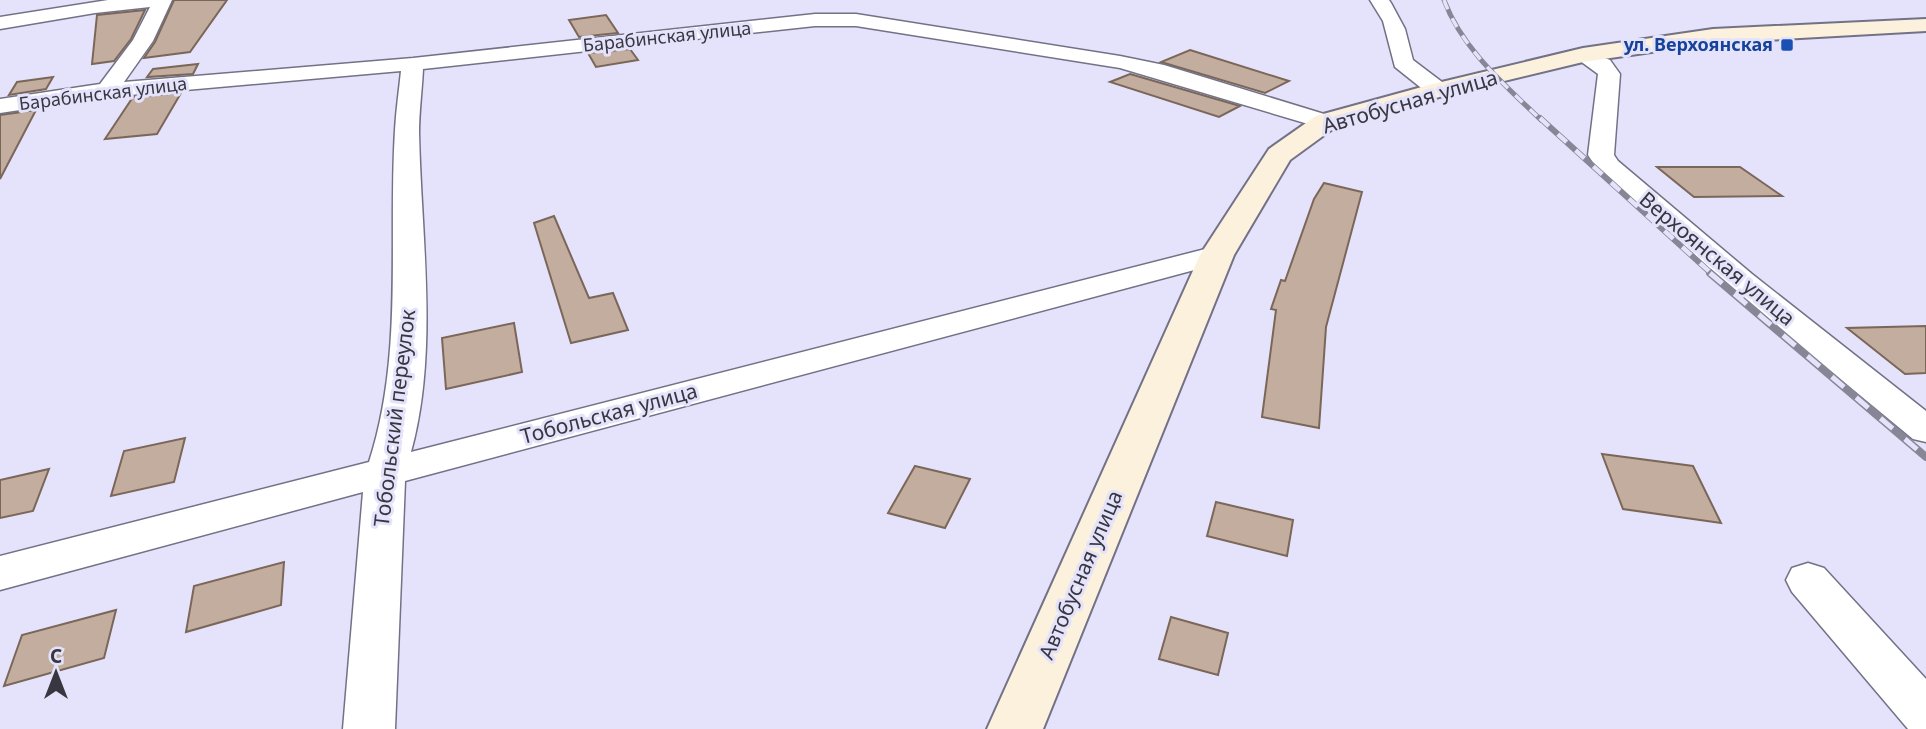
<svg xmlns="http://www.w3.org/2000/svg" width="1926" height="729" viewBox="0 0 1926 729" font-family="'Noto Sans',sans-serif">
	<style>
		.building { fill: #c3ad9f; stroke: #7b6759; stroke-width: 2 }
		.lines { fill: none; stroke-linecap: round; stroke-linejoin: round }
		.street-casing { stroke: #737186; stroke-width: 3 }
		.secondary-casing { stroke: #737186; stroke-width: 4 }
		.street { fill: #fff; fill-rule: evenodd }
		.secondary { fill: #fbf1dd; fill-rule: evenodd }
		.rail-far2-casing { stroke: #878696; stroke-width: 5 }
		.rail-far1-casing { stroke: #878696; stroke-width: 6 }
		.rail-casing { stroke: #878696; stroke-width: 8 }
		.rail-far2 { stroke: #e5e3fb; stroke-width: 3.5; stroke-dasharray: 10; stroke-linecap: butt }
		.rail-far1 { stroke: #e5e3fb; stroke-width: 4.5; stroke-dasharray: 12; stroke-linecap: butt }
		.rail { stroke: #e5e3fb; stroke-width: 5; stroke-dasharray: 16; stroke-linecap: butt }
		.transit-dot { fill: #1a4fb4; stroke: #e5e3fb; stroke-width: 2.5 }
		.labels { text-anchor: middle; stroke-width: 6; stroke-linejoin: round; paint-order: stroke }
		.far-street-label { font-size: 18px; fill: #383740; stroke: #e5e3fb }
		.far-transit-label { font-size: 18px; font-weight: bold; fill: #164399; stroke: #e5e3fb; text-anchor: end }
		.street-label { font-size: 21px; fill: #383740; stroke: #e5e3fb }
	</style>
	<rect width="100%" height="100%" fill="#e5e3fb"/>
	<path class="building" d="M 174,0 L 227,0 L 190,52 L 144,58 L 155,42 Z
		M 145,10 L 131,39 L 114,61 L 92,64 L 97,15 Z
		M 606,15 L 618,33 L 579,37 L 569,20 Z
		M 630,49 L 638,60 L 596,67 L 588,53 Z
		M 1190,50 L 1289,81 L 1265,93 L 1161,62 Z
		M 198,64 L 193,74 L 147,77 L 153,69 Z
		M 1130,74 L 1240,106 L 1219,117 L 1110,82 Z
		M 53,77 L 46,89 L 9,95 L 17,82 Z
		M 181,93 L 157,134 L 105,139 L 133,97 Z
		M 36,110 L 0,179 L 0,115 Z
		M 1657,167 L 1740,167 L 1782,196 L 1694,197 Z
		M 1324,183 L 1362,192 L 1326,327 L 1319,428 L 1262,417 L 1276,310 L 1271,309 L 1281,280 L 1285,281 L 1314,199 Z
		M 554,216 L 589,298 L 613,293 L 628,330 L 571,343 L 534,223 Z
		M 514,323 L 522,372 L 446,389 L 442,338 Z
		M 1926,326 L 1926,373 L 1905,374 L 1847,328 Z
		M 185,438 L 174,482 L 111,496 L 124,451 Z
		M 1602,454 L 1693,466 L 1721,523 L 1623,509 Z
		M 915,466 L 970,479 L 945,528 L 888,513 Z
		M 49,469 L 33,511 L 0,518 L 0,480 Z
		M 1216,502 L 1293,520 L 1287,556 L 1207,536 Z
		M 284,562 L 281,605 L 186,632 L 194,586 Z
		M 116,610 L 104,658 L 4,686 L 22,635 Z
		M 1171,617 L 1228,633 L 1218,675 L 1159,659 Z"/>
	<g class="lines">
		<defs>
			<path id="street" d="M 108,0 L 172,0 L 153,41 L 124,82 L 413,58 L 815,14 L 856,14 L 1120,56 L 1164,65 L 1334,117 L 1337,122 L 1334,127 L 1325,129 L 1120,68 L 856,26 L 815,26 L 423,69 C 422,90 419,112 419,133 C 421,236 439,351 411,452 L 1217,246 L 1228,249 L 1232,255 L 1228,261 L 405,481 L 395,729 L 343,729 L 363,492 L 0,590 L 0,556 L 369,462 C 404,354 388,241 395,130 C 396,110 399,91 401,71 L 107,97 L 0,113 L 0,99 L 100,84 L 133,40 L 150,7 L 95,13 L 0,29 L 0,17 Z
				M 1370,0 L 1389,0 L 1391,3 L 1405,29 L 1413,60 L 1446,85 L 1449,90 L 1446,95 L 1430,95 L 1395,67 L 1383,21 Z
				M 1583,49 L 1610,60 L 1620,74 L 1614,155 L 1618,161 L 1752,274 L 1926,411 L 1926,442 L 1913,439 L 1730,288 L 1600,173 L 1588,155 L 1598,74 L 1572,55 L 1576,51 Z
				M 1808,563 L 1824,568 L 1926,679 L 1926,729 L 1908,729 L 1792,592 L 1786,580 L 1792,568 Z"/>
			<path id="secondary" d="M 1926,19 L 1926,31 L 1713,43 L 1583,62 L 1446,95 L 1334,128 L 1290,160 L 1234,255 L 1043,729 L 987,729 L 1200,255 L 1269,149 L 1316,116 L 1429,85 L 1583,48 L 1713,29 Z"/>
		</defs>
		<use href="#street" class="street-casing"/>
		<use href="#secondary" class="secondary-casing"/>
		<use href="#street" class="street"/>
		<use href="#secondary" class="secondary"/>
		<defs>
			<path id="rail-far2" d="M 1444,0 C 1462,49 1505,85 1541,120"/>
			<path id="rail-far1" d="M 1540,118 L 1712,274"/>
			<path id="rail" d="M 1710,273 L 1926,457"/>
		</defs>
		<use href="#rail-far2" class="rail-far2-casing"/>
		<use href="#rail-far1" class="rail-far1-casing"/>
		<use href="#rail" class="rail-casing"/>
		<use href="#rail-far2" class="rail-far2"/>
		<use href="#rail-far1" class="rail-far1"/>
		<use href="#rail" class="rail"/>
	</g>
	<rect class="transit-dot" x="1780" y="38" width="14" height="14" rx="3.5"/>
	<g class="labels">
		<g class="far-street-label">
			<text transform="translate(667 37) rotate(-6)" y="6">Барабинская улица</text>
			<text transform="translate(103 94) rotate(-7)" y="6">Барабинская улица</text>
		</g>
		<g class="far-transit-label">
			<text x="1773" y="51">ул. Верхоянская</text>
		</g>
		<g class="street-label">
			<text transform="translate(1410 102) rotate(-16)" y="7">Автобусная улица</text>
			<text transform="translate(1717 259) rotate(40)" y="7">Верхоянская улица</text>
			<text transform="translate(609 414) rotate(-15)" y="7">Тобольская улица</text>
			<text transform="translate(395 418) rotate(-83)" y="7">Тобольский переулок</text>
			<text transform="translate(1081 575) rotate(-67)" y="7">Автобусная улица</text>
		</g>
	</g>
	<g transform="translate(56 673)" stroke="#e5e3fb" stroke-width="5" paint-order="stroke">
	<path d="M0-5L12 26L0 18L-12 26Z" fill="#383740"/>
	<text y="-10" font-size="19" font-weight="bold" text-anchor="middle" fill="#383740">С</text>
	</g>
</svg>
